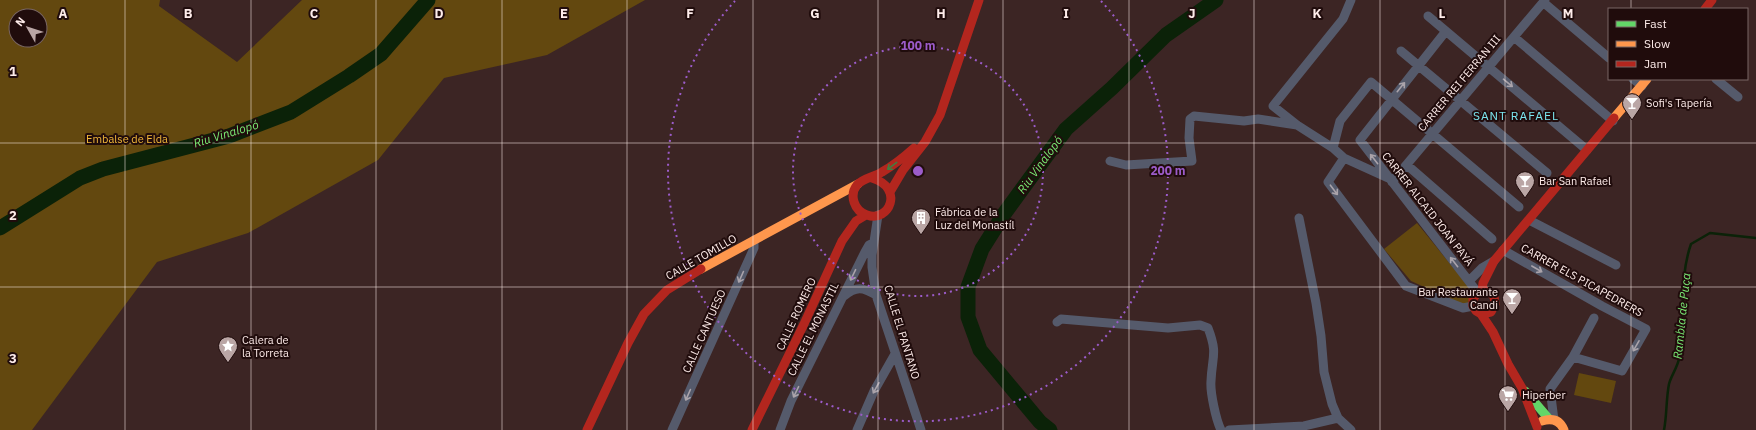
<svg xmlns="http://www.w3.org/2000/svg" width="1756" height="430" viewBox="0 0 1756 430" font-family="'IBM Plex Sans',sans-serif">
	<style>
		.green { fill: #63480f; fill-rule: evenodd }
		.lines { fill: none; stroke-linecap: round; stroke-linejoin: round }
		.stream { stroke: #0b2208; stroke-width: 2.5 }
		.river { stroke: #0b2208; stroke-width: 15 }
		.street { stroke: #555a6b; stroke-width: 9 }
		.fast { stroke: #63d668; stroke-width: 9 }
		.slow { stroke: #ff974d; stroke-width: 9 }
		.jam { stroke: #b3261e; stroke-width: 9 }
		.oneway { stroke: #aaa3aa }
		.oneway2 { stroke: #457b3f }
		.grid { fill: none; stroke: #feecea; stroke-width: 1; stroke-opacity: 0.55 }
		.ring { fill: none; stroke: #9c5cca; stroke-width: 2; stroke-dasharray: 2 4 }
		.labels { text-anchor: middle; stroke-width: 4; stroke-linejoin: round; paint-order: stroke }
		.street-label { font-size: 11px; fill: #feecea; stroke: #200c0c }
		.poi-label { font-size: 11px; fill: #feecea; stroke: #200c0c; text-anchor: start }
		.park-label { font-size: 11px; fill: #f4ba3b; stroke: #200c0c }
		.neighbourhood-label { font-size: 12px; letter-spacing: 1px; fill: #7be6ef; stroke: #200c0c }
		.water-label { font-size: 12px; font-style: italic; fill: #7aea74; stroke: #200c0c }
		.grid-label { font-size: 13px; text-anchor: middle; font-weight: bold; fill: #feecea; stroke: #200c0c; stroke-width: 4; stroke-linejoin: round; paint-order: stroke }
		.centre { fill: #9c5cca; stroke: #200c0c; stroke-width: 2 }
		.ring-label { font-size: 12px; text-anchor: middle; font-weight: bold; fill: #9c5cca; stroke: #200c0c; stroke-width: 4; stroke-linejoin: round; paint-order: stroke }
	</style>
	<rect width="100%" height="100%" fill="#3c2524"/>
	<path class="green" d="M 0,0 L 160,0 L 159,6 L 237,62 L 302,0 L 645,0 L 547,55 L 444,78 L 378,160 L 248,233 L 157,262 L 32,430 L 0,430 ZM 16,16 L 40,16 L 40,40 L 16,40 Z
		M 1417,223 L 1472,291 L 1468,303 L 1462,304 L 1411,281 L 1384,249 Z
		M 1579,373 L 1616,381 L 1611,403 L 1574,395 Z"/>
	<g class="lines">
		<path class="stream" d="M 1664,430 C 1667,415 1666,399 1669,384 C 1671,376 1677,368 1679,359 C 1686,320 1678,281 1691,244 L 1710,233 L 1756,238"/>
		<path class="river" d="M 0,228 L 80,178 L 103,169 L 229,136 L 291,112 L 349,76 L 381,54 L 428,0
			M 1050,430 L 1040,422 L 980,350 L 968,317 L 968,287 L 982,249 L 1004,214 L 1066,129 L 1112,88 L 1166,35 L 1216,0"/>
		<path class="street" d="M 1351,0 L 1343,19 L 1273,106 L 1297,125 L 1333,148 L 1344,158 L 1388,178
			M 1543,2 L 1609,58
			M 1428,16 L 1587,150
			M 1446,31 L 1360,140 L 1478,293
			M 1514,37 L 1613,121
			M 1401,51 L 1547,173
			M 1633,79 L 1642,86
			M 1716,79 L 1738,97
			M 1333,148 L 1340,121 L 1371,82 L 1519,207
			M 1344,158 L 1328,182 L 1406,286 L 1463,308 L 1473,306
			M 1110,161 L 1126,165 L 1192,161 L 1189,138 L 1190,119 L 1194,116 L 1244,121 L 1258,119 L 1297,125
			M 1407,165 L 1492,239
			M 1392,182 L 1545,0
			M 878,215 L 872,255 L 872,267 L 876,295 L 921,430
			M 1299,218 L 1316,303 L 1321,336 L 1324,372 L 1332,404 L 1338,418 L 1351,430
			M 1529,220 L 1616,265
			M 1503,250 L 1602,306 L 1646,329 L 1622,371 L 1573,357
			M 1469,281 L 1482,268 L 1494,261
			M 844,296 C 856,286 863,287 876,295
			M 1057,322 L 1061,319 L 1168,328 L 1200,325 L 1208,328 C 1218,354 1212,356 1211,381 C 1210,392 1216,420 1221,430
			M 1554,420 L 1550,389 L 1573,357 L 1594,318
			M 672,430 L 754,248 L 754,240
			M 780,430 L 791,401 L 865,252 L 869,245 L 873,243
			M 857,430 L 874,391 L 895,354
			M 1229,430 L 1304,426 L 1338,418"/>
		<path class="fast" d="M 1525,391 L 1549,419"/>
		<path class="slow" d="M 1614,118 L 1647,79
			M 701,269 L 858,184
			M 1542,421 C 1552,418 1560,420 1564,430"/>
		<path class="jam" d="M 1705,9 L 1712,0
			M 872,178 C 905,188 889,223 867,215 C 854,211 849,195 857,185 C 863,178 874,177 882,172 C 894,165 904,157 914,148
			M 890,192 L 903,170 L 925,142 L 940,115 L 979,0
			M 1482,291 L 1483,283 L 1494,261 L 1614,118
			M 1481,314 L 1491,312 L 1495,304 L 1494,296 L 1486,291 L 1478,293 L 1473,298 L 1473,306 L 1476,311 L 1481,314 L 1493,332 L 1508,364 L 1522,388 L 1537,427
			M 587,430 L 628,343 L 644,314 L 667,290 L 701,269
			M 752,430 L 804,324 L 842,241 L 856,221 L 866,215"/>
	</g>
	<defs><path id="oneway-shaft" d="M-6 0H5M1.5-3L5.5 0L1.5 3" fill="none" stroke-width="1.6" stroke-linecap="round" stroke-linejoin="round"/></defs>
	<g class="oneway">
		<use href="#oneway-shaft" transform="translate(1508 83) rotate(40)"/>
		<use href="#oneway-shaft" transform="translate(1401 87) rotate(-51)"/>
		<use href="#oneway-shaft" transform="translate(1374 159) rotate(-128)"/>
		<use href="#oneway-shaft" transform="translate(1334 190) rotate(53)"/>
		<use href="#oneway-shaft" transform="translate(1454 262) rotate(-128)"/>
		<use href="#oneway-shaft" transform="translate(1537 269) rotate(30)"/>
		<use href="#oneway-shaft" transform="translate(853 275) rotate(116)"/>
		<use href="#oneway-shaft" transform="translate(741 277) rotate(114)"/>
		<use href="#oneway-shaft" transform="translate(1636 346) rotate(120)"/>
		<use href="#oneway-shaft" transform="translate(876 388) rotate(119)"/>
		<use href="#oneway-shaft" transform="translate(796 392) rotate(116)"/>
		<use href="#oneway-shaft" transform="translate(688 395) rotate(114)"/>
	</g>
	<use class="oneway2" href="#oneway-shaft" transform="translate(892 166) rotate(143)"/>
	<path class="grid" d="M 125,0 L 125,430M 251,0 L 251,430M 376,0 L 376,430M 502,0 L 502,430M 627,0 L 627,430M 753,0 L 753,430M 878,0 L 878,430M 1003,0 L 1003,430M 1129,0 L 1129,430M 1254,0 L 1254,430M 1380,0 L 1380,430M 1505,0 L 1505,430M 1631,0 L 1631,9M 1631,79 L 1631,430M 0,143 L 1756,143M 0,287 L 1756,287"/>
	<g class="ring">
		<circle cx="918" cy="171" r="125"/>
		<path d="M1101 1A250 250 0 1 1 735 1"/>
	</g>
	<defs>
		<symbol id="bar-pin" viewBox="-11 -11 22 30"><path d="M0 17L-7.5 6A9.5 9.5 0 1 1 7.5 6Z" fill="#baa6a5" stroke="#200c0c"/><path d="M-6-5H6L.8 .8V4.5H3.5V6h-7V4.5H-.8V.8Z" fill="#fff"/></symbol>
		<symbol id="building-pin" viewBox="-11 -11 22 30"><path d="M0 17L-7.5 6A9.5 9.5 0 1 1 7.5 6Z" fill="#baa6a5" stroke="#200c0c"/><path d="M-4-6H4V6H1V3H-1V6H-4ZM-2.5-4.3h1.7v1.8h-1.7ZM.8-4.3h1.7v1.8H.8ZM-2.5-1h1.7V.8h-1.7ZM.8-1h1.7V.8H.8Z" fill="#fff"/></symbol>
		<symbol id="sight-pin" viewBox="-11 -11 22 30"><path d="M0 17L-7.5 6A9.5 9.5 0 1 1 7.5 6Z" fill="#baa6a5" stroke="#200c0c"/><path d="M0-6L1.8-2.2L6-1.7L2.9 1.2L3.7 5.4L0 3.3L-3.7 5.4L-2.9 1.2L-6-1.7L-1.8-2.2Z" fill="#fff"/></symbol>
		<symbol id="supermarket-pin" viewBox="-11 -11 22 30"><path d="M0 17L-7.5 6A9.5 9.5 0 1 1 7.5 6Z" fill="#baa6a5" stroke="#200c0c"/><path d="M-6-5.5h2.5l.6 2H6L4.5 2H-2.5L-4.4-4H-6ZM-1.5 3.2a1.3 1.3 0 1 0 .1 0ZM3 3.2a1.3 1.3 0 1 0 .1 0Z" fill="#fff"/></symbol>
	</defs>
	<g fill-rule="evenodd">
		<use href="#bar-pin" x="1621" y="92" width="22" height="30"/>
		<use href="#bar-pin" x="1514" y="170" width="22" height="30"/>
		<use href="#building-pin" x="910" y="207" width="22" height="30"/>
		<use href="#bar-pin" x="1501" y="287" width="22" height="30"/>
		<use href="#sight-pin" x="217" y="335" width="22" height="30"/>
		<use href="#supermarket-pin" x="1497" y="384" width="22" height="30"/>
	</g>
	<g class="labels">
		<g class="street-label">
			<text transform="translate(1459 83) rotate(-50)" y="4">CARRER REI FERRAN III</text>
			<text transform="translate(1428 209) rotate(52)" y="4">CARRER ALCAID JOAN PAYÁ</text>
			<text transform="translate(701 257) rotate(-30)" y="4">CALLE TOMILLO</text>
			<text transform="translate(1582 280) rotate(29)" y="4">CARRER ELS PICAPEDRERS</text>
			<text transform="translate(796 314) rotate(-65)" y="4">CALLE ROMERO</text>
			<text transform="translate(813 329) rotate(-64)" y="4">CALLE EL MONASTIL</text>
			<text transform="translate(704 331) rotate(-66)" y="4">CALLE CANTUESO</text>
			<text transform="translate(902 332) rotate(73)" y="4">CALLE EL PANTANO</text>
		</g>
		<g class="poi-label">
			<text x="1646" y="107">Sofi's Tapería</text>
			<text x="1539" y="185">Bar San Rafael</text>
			<text x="935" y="216">Fábrica de la<tspan x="935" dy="13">Luz del Monastíl</tspan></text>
			<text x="1498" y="296" text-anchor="end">Bar Restaurante<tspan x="1498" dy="13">Candi</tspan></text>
			<text x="242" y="344">Calera de<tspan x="242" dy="13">la Torreta</tspan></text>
			<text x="1522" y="399">Hiperber</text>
		</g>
		<g class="park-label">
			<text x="127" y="143">Embalse de Elda</text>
		</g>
		<g class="neighbourhood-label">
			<text x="1516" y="120">SANT RAFAEL</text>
		</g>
		<g class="water-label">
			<text transform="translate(226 134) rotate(-17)" y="4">Riu Vinalopó</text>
			<text transform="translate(1040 165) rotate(-54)" y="4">Riu Vinalopó</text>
			<text transform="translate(1682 316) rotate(-84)" y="4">Rambla de Puça</text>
		</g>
	</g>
	<g class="grid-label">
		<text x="63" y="18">A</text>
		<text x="188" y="18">B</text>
		<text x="314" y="18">C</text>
		<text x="439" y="18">D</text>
		<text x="564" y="18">E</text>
		<text x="690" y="18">F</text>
		<text x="815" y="18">G</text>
		<text x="941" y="18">H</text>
		<text x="1066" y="18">I</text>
		<text x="1192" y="18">J</text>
		<text x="1317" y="18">K</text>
		<text x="1442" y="18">L</text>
		<text x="1568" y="18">M</text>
		<text x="13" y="76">1</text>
		<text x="13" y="220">2</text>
		<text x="13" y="363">3</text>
	</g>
	<circle cx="918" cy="171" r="6" class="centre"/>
	<g class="ring-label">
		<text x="918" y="50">100 m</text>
		<text x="1168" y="175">200 m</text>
	</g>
	<rect x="1608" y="8" width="140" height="72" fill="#200c0c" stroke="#796665"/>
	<rect x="1616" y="21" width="20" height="6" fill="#63d668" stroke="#796665"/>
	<text x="1644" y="28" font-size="12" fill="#feecea">Fast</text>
	<rect x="1616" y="41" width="20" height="6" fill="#ff974d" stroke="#796665"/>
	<text x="1644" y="48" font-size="12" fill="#feecea">Slow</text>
	<rect x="1616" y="61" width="20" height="6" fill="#b3261e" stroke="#796665"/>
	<text x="1644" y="68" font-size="12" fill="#feecea">Jam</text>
	<g transform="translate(28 28) rotate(309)"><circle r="19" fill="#200c0c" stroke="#796665"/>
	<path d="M0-3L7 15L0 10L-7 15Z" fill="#baa6a5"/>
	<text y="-6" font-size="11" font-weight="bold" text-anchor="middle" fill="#feecea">N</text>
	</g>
</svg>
